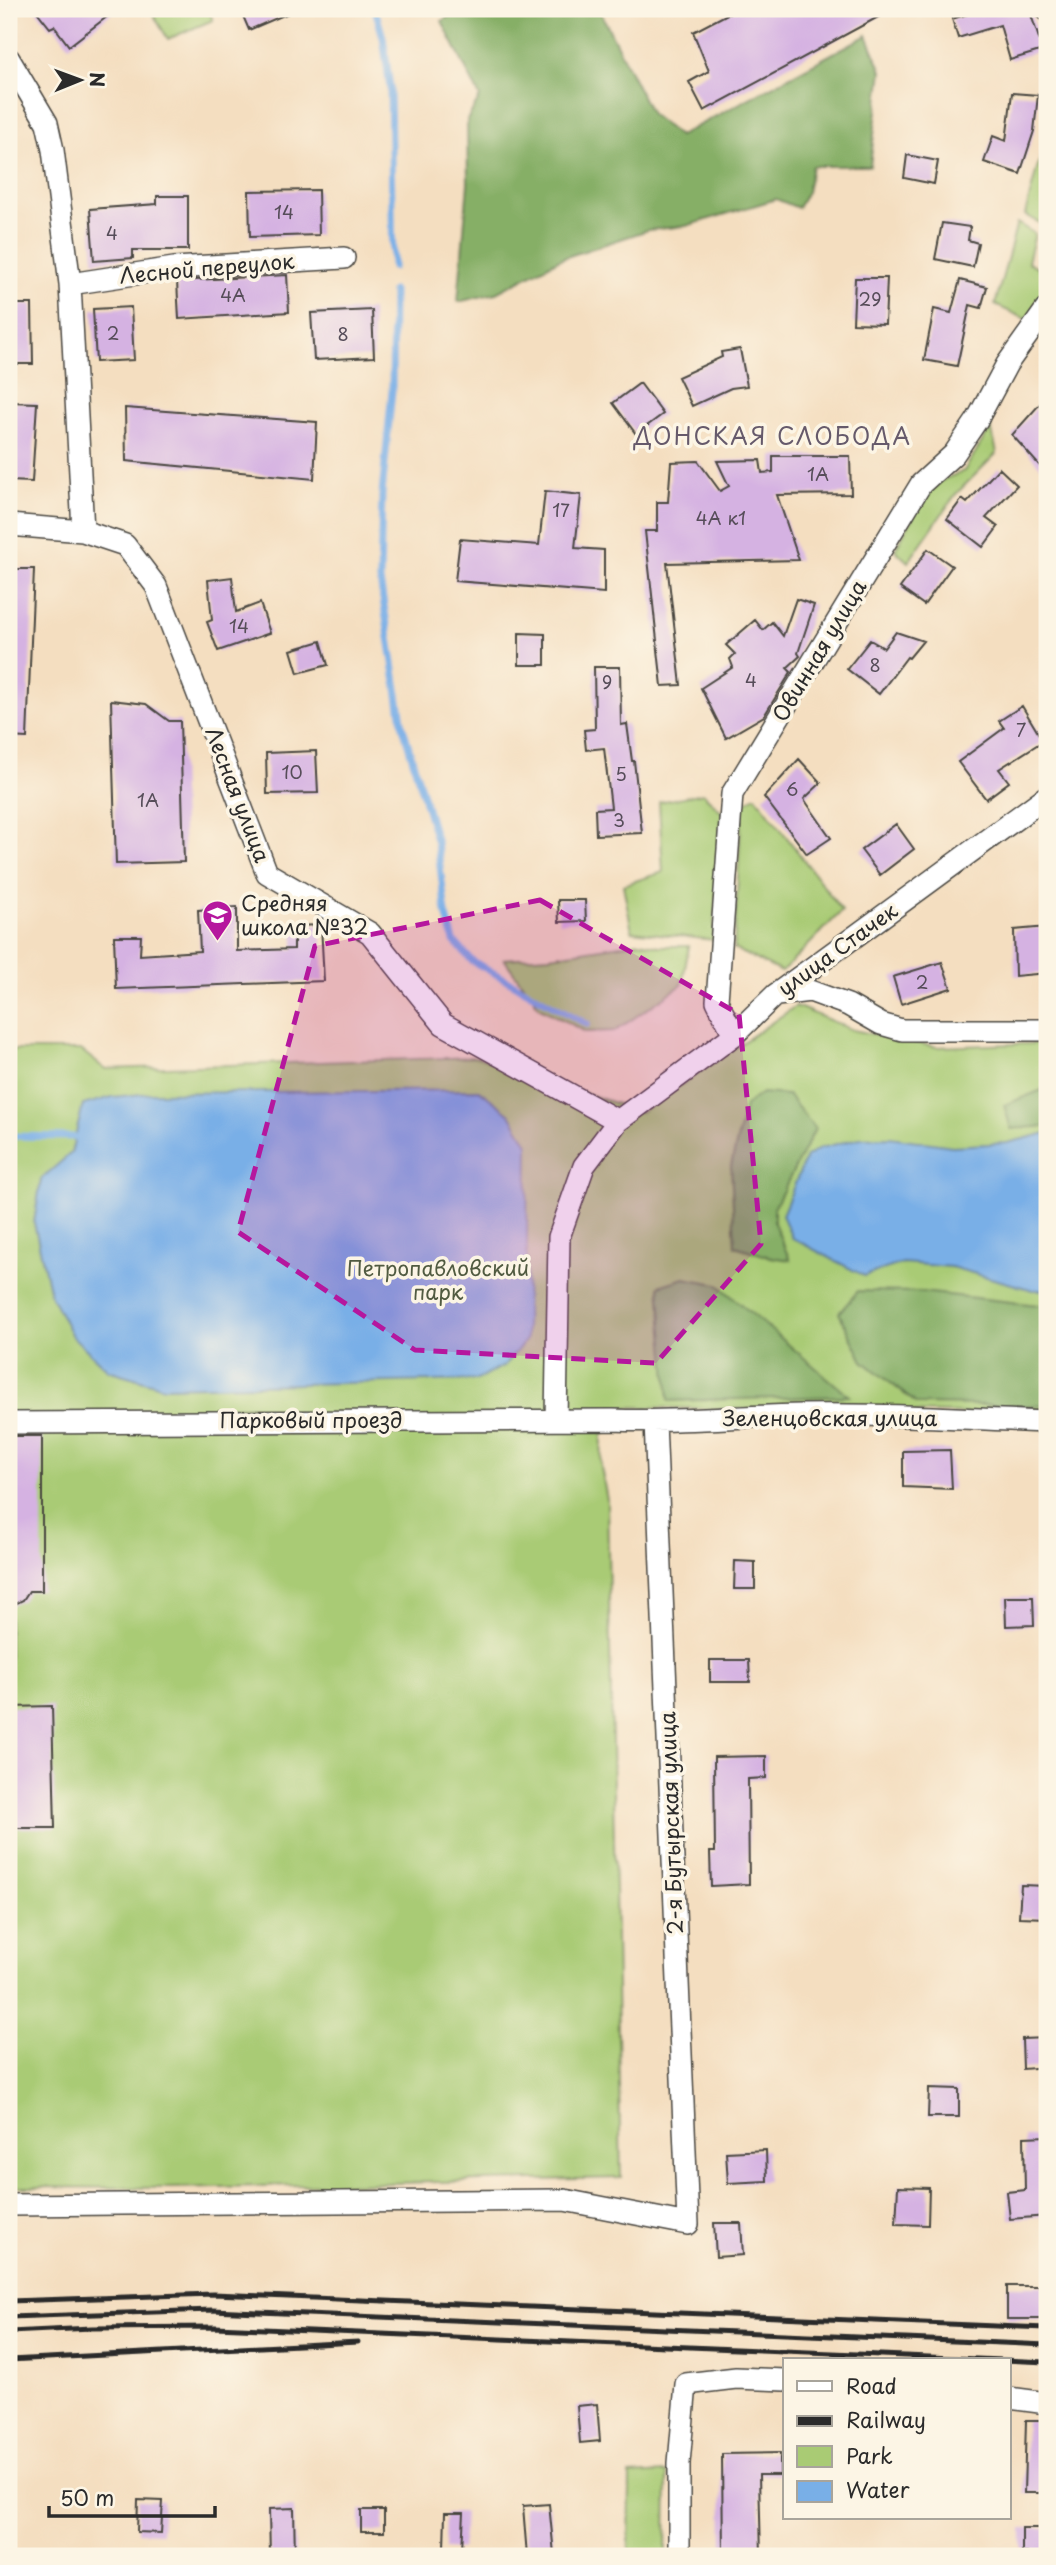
<svg xmlns="http://www.w3.org/2000/svg" width="1056" height="2565" viewBox="0 0 1056 2565" font-family="'Playpen Sans',sans-serif">
	<style>
		.green { fill: #a9cb74; stroke: #6a7b50; stroke-width: 2 }
		.forest { fill: #86af66; stroke: #586d48; stroke-width: 2 }
		.water { fill: #79afe7; stroke: #526d89; stroke-width: 2 }
		.lines { fill: none; stroke-linecap: round; stroke-linejoin: round }
		.stream { stroke: #79afe7; stroke-width: 7 }
		.building { fill: #d5b2e2 }
		.minor-casing { stroke: #494641; stroke-width: 24 }
		.minor { stroke: #fff; stroke-width: 21 }
		.rail { stroke: #2b2b2b; stroke-width: 5 }
		.marked { fill: #b5179e; fill-opacity: 0.2; stroke: #b5179e; stroke-width: 5; stroke-dasharray: 14 9; stroke-linejoin: round }
		.labels { text-anchor: middle; stroke-width: 7; stroke-linejoin: round; paint-order: stroke }
		.number-label { font-size: 18px; fill: #564d59 }
		.street-label { font-size: 21px; fill: #2b2b2b; stroke: #fcf5e5 }
		.poi-label { font-size: 21px; fill: #2b2b2b; stroke: #fcf5e5; text-anchor: start }
		.park-label { font-size: 21px; fill: #515b41; stroke: #fcf5e5 }
		.neighbourhood-label { font-size: 23px; letter-spacing: 2px; fill: #665a6b; stroke: #fcf5e5 }
	</style>
	<rect width="100%" height="100%" fill="#fcf5e5"/>
	<filter id="ink" filterUnits="userSpaceOnUse"><feTurbulence type="fractalNoise" baseFrequency=".0143" numOctaves="2"/><feDisplacementMap in="SourceGraphic" scale="14" xChannelSelector="R" yChannelSelector="G"/><feConvolveMatrix kernelMatrix="1 2 1 2 8 2 1 2 1" color-interpolation-filters="sRGB"/></filter>
	<filter id="wash" filterUnits="userSpaceOnUse"><feTurbulence type="fractalNoise" baseFrequency=".00686" numOctaves="4" result="noise"/><feDisplacementMap in="SourceGraphic" scale="28" xChannelSelector="R" yChannelSelector="G"/><feGaussianBlur stdDeviation="1.57" result="paint"/><feColorMatrix in="noise" values="0 0 0 0 0 0 0 0 0 0 0 0 0 0 0 0 0 1.4 0 .05"/><feComposite in="paint" operator="in"/></filter>
	<g filter="url(#wash)">
		<rect width="100%" height="100%" fill="#f4dec0"/>
		<path class="green" d="M 150,9 L 208,9 L 213,20 L 168,39 Z
			M 1047,141 L 1047,227 L 1025,215 L 1037,168 Z
			M 1017,223 L 1035,234 L 1028,262 L 1047,272 L 1047,288 L 1028,320 L 995,305 Z
			M 991,427 L 997,453 L 956,494 L 908,562 L 895,550 L 930,485 L 964,471 Z
			M 703,793 L 722,812 L 713,940 L 632,931 L 623,885 L 663,872 L 659,802 Z
			M 756,796 L 842,911 L 782,972 L 734,949 L 742,804 Z
			M 640,942 L 659,946 L 689,946 L 682,985 L 615,1031 L 586,1032 L 540,1008 L 504,959 L 550,956 Z
			M 796,1006 L 853,1030 L 937,1047 L 1047,1043 L 1047,1418 L 988,1414 L 625,1407 L 602,1436 L 601,1467 L 607,1500 L 621,2178 L 172,2188 L 9,2187 L 9,1050 L 81,1050 L 105,1069 L 478,1057 L 641,1112 Z
			M 667,2473 L 666,2556 L 629,2556 L 630,2475 Z"/>
		<path class="forest" d="M 460,9 L 599,9 L 651,114 L 679,136 L 867,35 L 882,71 L 870,166 L 812,166 L 807,192 L 798,208 L 776,199 L 686,226 L 648,230 L 560,259 L 496,293 L 458,302 L 468,183 L 467,120 L 480,97 L 442,21 Z
			M 1047,1088 L 1047,1126 L 1011,1129 L 1004,1105 Z
			M 762,1093 L 788,1095 L 815,1129 L 774,1208 L 774,1223 L 790,1260 L 770,1257 L 735,1246 L 731,1166 L 745,1106 Z
			M 684,1278 L 717,1284 L 849,1396 L 669,1401 L 659,1286 Z
			M 858,1291 L 922,1292 L 1047,1306 L 1047,1406 L 917,1404 L 863,1361 L 839,1313 Z"/>
		<path class="water" d="M 479,1090 L 510,1114 L 528,1144 L 526,1340 L 505,1365 L 477,1380 L 164,1387 L 108,1370 L 72,1336 L 50,1294 L 34,1223 L 41,1179 L 71,1153 L 83,1105 L 112,1097 L 152,1093 Z
			M 1047,1133 L 1047,1290 L 1033,1290 L 951,1267 L 903,1263 L 864,1276 L 792,1238 L 782,1215 L 806,1157 L 821,1148 L 860,1138 L 890,1137 L 952,1146 L 1007,1143 Z"/>
		<g class="lines">
			<path class="stream" d="M 375,9 L 383,37 L 390,88 L 393,267
				M 1044,20 L 1047,30
				M 393,291 L 392,391 L 382,494 L 380,580 L 403,727 L 437,843 L 446,913 L 454,941 L 472,961 L 587,1024
				M 9,1136 L 75,1137"/>
		</g>
		<g id="blocks">
			<path class="building" d="M 35,9 L 117,9 L 69,46 L 54,26 L 50,28 Z
				M 240,9 L 298,9 L 249,30 Z
				M 737,9 L 893,9 L 704,111 L 689,82 L 709,71 L 693,32 Z
				M 970,9 L 1034,9 L 1035,14 L 1031,15 L 1043,50 L 1010,60 L 1000,25 L 958,38 L 952,19 L 971,13 Z
				M 1012,93 L 1038,95 L 1034,131 L 1020,174 L 984,162 L 993,136 L 1006,141 Z
				M 907,155 L 938,161 L 934,184 L 904,178 Z
				M 318,190 L 319,235 L 250,237 L 249,191 Z
				M 157,196 L 188,196 L 188,250 L 133,250 L 133,258 L 94,261 L 90,209 L 157,204 Z
				M 942,223 L 970,227 L 968,240 L 978,243 L 973,267 L 935,259 Z
				M 287,275 L 289,312 L 179,319 L 177,281 Z
				M 855,278 L 887,278 L 885,324 L 853,323 Z
				M 960,280 L 987,287 L 981,308 L 970,305 L 957,366 L 924,360 L 934,309 L 951,313 Z
				M 9,304 L 32,304 L 33,364 L 9,364 Z
				M 131,307 L 134,360 L 96,362 L 93,309 Z
				M 372,310 L 374,357 L 314,360 L 311,313 Z
				M 740,349 L 747,386 L 731,388 L 692,406 L 678,377 L 722,357 L 721,352 Z
				M 640,383 L 663,414 L 636,434 L 613,403 Z
				M 1047,396 L 1047,474 L 1012,435 Z
				M 9,402 L 37,403 L 32,482 L 9,481 Z
				M 125,408 L 317,422 L 314,479 L 126,461 Z
				M 773,456 L 850,456 L 851,494 L 777,495 L 799,560 L 667,563 L 681,685 L 662,686 L 645,531 L 657,531 L 657,502 L 668,502 L 671,462 L 698,461 L 720,491 L 729,486 L 717,461 L 760,460 L 762,473 L 773,472 Z
				M 999,468 L 1017,485 L 986,518 L 998,527 L 983,547 L 947,519 L 962,499 L 967,503 Z
				M 545,491 L 581,495 L 575,548 L 604,550 L 604,593 L 455,581 L 460,539 L 539,545 Z
				M 928,549 L 952,566 L 924,605 L 900,588 Z
				M 9,569 L 34,569 L 27,738 L 9,737 Z
				M 232,577 L 236,612 L 260,603 L 270,633 L 218,651 L 207,622 L 212,620 L 208,580 Z
				M 796,599 L 814,605 L 798,653 L 800,656 L 787,668 L 791,672 L 764,716 L 726,738 L 701,688 L 733,667 L 730,659 L 735,654 L 726,645 L 755,620 L 763,630 L 772,622 L 783,636 Z
				M 896,632 L 923,641 L 909,658 L 907,657 L 879,694 L 847,669 L 870,640 L 884,648 Z
				M 519,633 L 545,634 L 545,665 L 519,665 Z
				M 321,641 L 328,665 L 298,673 L 291,650 Z
				M 594,667 L 620,667 L 621,725 L 627,724 L 632,761 L 634,761 L 642,833 L 596,835 L 595,809 L 611,808 L 604,748 L 586,750 L 584,730 L 595,729 Z
				M 111,700 L 146,704 L 169,721 L 180,721 L 184,862 L 116,864 Z
				M 1022,706 L 1043,741 L 999,769 L 1009,782 L 986,799 L 958,762 L 1004,728 L 999,721 Z
				M 316,751 L 318,793 L 267,794 L 266,753 Z
				M 799,759 L 821,783 L 804,799 L 831,838 L 807,854 L 764,797 Z
				M 896,824 L 914,849 L 880,875 L 861,850 Z
				M 558,900 L 585,900 L 586,921 L 559,922 Z
				M 237,907 L 237,951 L 294,949 L 294,926 L 321,925 L 324,981 L 116,989 L 114,936 L 141,936 L 140,955 L 200,951 L 198,910 Z
				M 1047,927 L 1047,973 L 1015,976 L 1014,930 Z
				M 942,962 L 951,988 L 901,1004 L 893,977 Z
				M 9,1436 L 42,1436 L 42,1591 L 29,1591 L 23,1600 L 9,1607 Z
				M 950,1450 L 952,1489 L 903,1487 L 903,1451 Z
				M 735,1561 L 755,1562 L 755,1589 L 734,1589 Z
				M 1005,1597 L 1033,1597 L 1034,1625 L 1006,1626 Z
				M 710,1660 L 749,1660 L 750,1682 L 710,1682 Z
				M 52,1706 L 55,1828 L 9,1828 L 9,1707 Z
				M 766,1756 L 766,1778 L 748,1779 L 749,1884 L 711,1886 L 710,1852 L 715,1852 L 714,1757 Z
				M 1021,1885 L 1047,1886 L 1047,1918 L 1019,1917 Z
				M 1047,2038 L 1047,2067 L 1023,2069 L 1022,2039 Z
				M 929,2088 L 959,2089 L 959,2117 L 928,2117 Z
				M 1047,2136 L 1047,2216 L 1010,2219 L 1007,2192 L 1025,2190 L 1024,2137 Z
				M 766,2150 L 767,2181 L 728,2183 L 726,2152 Z
				M 898,2187 L 929,2188 L 928,2225 L 896,2224 Z
				M 714,2223 L 741,2223 L 743,2255 L 716,2257 Z
				M 1007,2286 L 1047,2286 L 1047,2319 L 1007,2319 Z
				M 597,2404 L 600,2441 L 580,2443 L 577,2406 Z
				M 1026,2420 L 1047,2420 L 1047,2493 L 1024,2493 Z
				M 780,2453 L 780,2475 L 759,2475 L 761,2556 L 723,2556 L 722,2454 Z
				M 138,2500 L 163,2501 L 161,2533 L 137,2532 Z
				M 549,2504 L 554,2554 L 527,2556 L 523,2506 Z
				M 294,2508 L 295,2556 L 270,2556 L 269,2509 Z
				M 361,2510 L 384,2510 L 384,2532 L 361,2532 Z
				M 445,2513 L 464,2513 L 462,2549 L 444,2548 Z
				M 1022,2528 L 1047,2528 L 1047,2554 L 1022,2553 Z"/>
		</g>
	</g>
	<g filter="url(#ink)">
		<use href="#blocks" fill-opacity="0" stroke="#494641" stroke-width="2"/>
		<g class="lines">
			<defs>
				<path id="minor" d="M 1047,9 L 1047,10
					M 9,59 L 47,123 L 53,150 L 70,284 L 83,531
					M 70,284 L 174,268 L 344,258
					M 9,525 L 83,531 L 125,545 L 156,586 L 267,873 L 370,933 L 443,1024 L 618,1121
					M 777,995 L 810,991 L 848,1005 L 881,1024 L 902,1030 L 1047,1030
					M 734,1035 L 717,1001 L 732,794 L 921,484 L 954,454 L 977,420 L 1007,364 L 1047,308
					M 556,1420 L 559,1237 L 584,1166 L 618,1121 L 734,1035 L 775,995 L 1047,796
					M 9,1423 L 613,1420 C 676,1423 738,1416 801,1415 C 883,1414 965,1418 1047,1422
					M 9,2205 L 564,2200 L 688,2224 L 655,1422
					M 1009,2398 L 1047,2403
					M 679,2556 L 679,2463 L 686,2384 L 736,2378 L 785,2380"/>
			</defs>
			<use href="#minor" class="minor-casing"/>
			<use href="#minor" class="minor"/>
			<path class="rail" d="M 9,2301 L 213,2294 L 1047,2328
				M 9,2317 L 212,2310 L 1047,2345
				M 9,2332 L 92,2328 L 215,2327 L 1047,2362
				M 9,2360 L 358,2342"/>
		</g>
	</g>
	<path class="marked" d="M 540,900 L 739,1014 L 761,1244 L 656,1363 L 415,1350 L 238,1232 L 315,946 Z"/>
	<defs>
		<symbol id="school-pin" viewBox="-11 -11 22 30"><path d="M0 17L-7.5 6A9.5 9.5 0 1 1 7.5 6Z" fill="#b5179e" stroke="#fcf5e5"/><path d="M0-5L7-2L0 1L-7-2ZM-4 1L0 2.5L4 1V4Q0 6-4 4Z" fill="#fff"/></symbol>
	</defs>
	<g fill-rule="evenodd">
		<use href="#school-pin" x="200" y="898" width="35" height="47"/>
	</g>
	<g class="labels">
		<g class="number-label">
			<text x="284" y="219">14</text>
			<text x="112" y="240">4</text>
			<text x="233" y="302">4А</text>
			<text x="870" y="306">29</text>
			<text x="113" y="340">2</text>
			<text x="343" y="341">8</text>
			<text x="818" y="481">1А</text>
			<text x="561" y="517">17</text>
			<text x="721" y="525">4А к1</text>
			<text x="239" y="633">14</text>
			<text x="875" y="672">8</text>
			<text x="751" y="687">4</text>
			<text x="607" y="689">9</text>
			<text x="1021" y="737">7</text>
			<text x="292" y="779">10</text>
			<text x="621" y="781">5</text>
			<text x="792" y="796">6</text>
			<text x="148" y="807">1А</text>
			<text x="619" y="827">3</text>
			<text x="922" y="989">2</text>
		</g>
		<g class="street-label">
			<text transform="translate(207 269) rotate(-5)" y="7">Лесной переулок</text>
			<text transform="translate(820 651) rotate(-59)" y="7">Овинная улица</text>
			<text transform="translate(237 795) rotate(69)" y="7">Лесная улица</text>
			<text transform="translate(838 950) rotate(-36)" y="7">улица Стачек</text>
			<text x="830" y="1426">Зеленцовская улица</text>
			<text x="311" y="1428">Парковый проезд</text>
			<text transform="translate(672 1823) rotate(-92)" y="7">2-я Бутырская улица</text>
		</g>
		<g class="poi-label">
			<text x="241" y="911">Средняя<tspan x="241" dy="24">школа №32</tspan></text>
		</g>
		<g class="park-label">
			<text x="438" y="1276">Петропавловский<tspan x="438" dy="24">парк</tspan></text>
		</g>
		<g class="neighbourhood-label">
			<text x="773" y="445">ДОНСКАЯ СЛОБОДА</text>
		</g>
	</g>
	<rect width="1056" height="2565" fill="none" stroke="#fcf5e5" stroke-width="35"/>
	<rect x="783" y="2358" width="228" height="161" fill="#fcf5e5" stroke="#a8a49b" stroke-width="2"/>
	<rect x="797" y="2381" width="35" height="10" fill="#ffffff" stroke="#a8a49b" stroke-width="2"/>
	<text x="846" y="2394" font-size="21" fill="#2b2b2b">Road</text>
	<rect x="797" y="2416" width="35" height="10" fill="#2b2b2b" stroke="#a8a49b" stroke-width="2"/>
	<text x="846" y="2428" font-size="21" fill="#2b2b2b">Railway</text>
	<rect x="797" y="2446" width="35" height="21" fill="#a9cb74" stroke="#a8a49b" stroke-width="2"/>
	<text x="846" y="2464" font-size="21" fill="#2b2b2b">Park</text>
	<rect x="797" y="2481" width="35" height="21" fill="#79afe7" stroke="#a8a49b" stroke-width="2"/>
	<text x="846" y="2498" font-size="21" fill="#2b2b2b">Water</text>
	<g transform="translate(80 80) rotate(89)" stroke="#fcf5e5" stroke-width="5" paint-order="stroke">
	<path d="M0-5L12 26L0 18L-12 26Z" fill="#2b2b2b"/>
	<text y="-10" font-size="19" font-weight="bold" text-anchor="middle" fill="#2b2b2b">N</text>
	</g>
	<path d="M49 2506v10h166v-10" fill="none" stroke="#2b2b2b" stroke-width="3.5"/>
	<text x="60" y="2506" font-size="21" fill="#2b2b2b" stroke="#fcf5e5" stroke-width="5" paint-order="stroke">50 m</text>
</svg>
